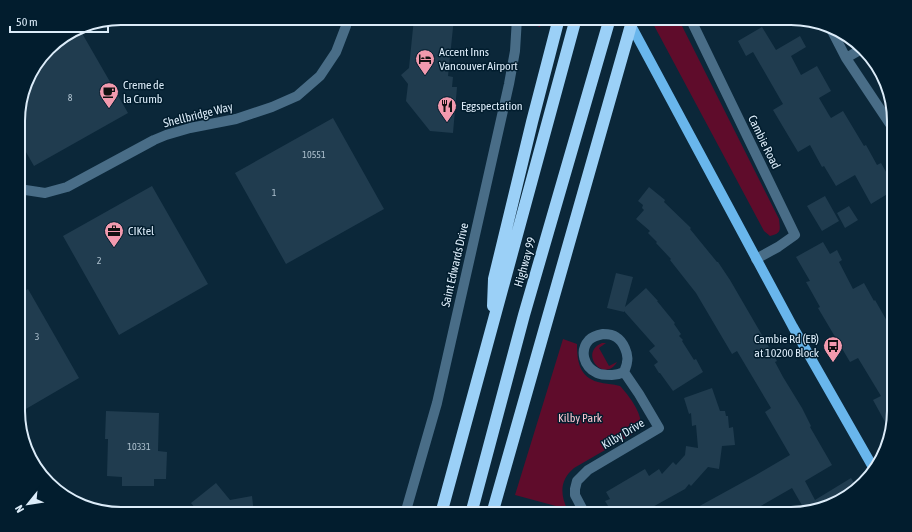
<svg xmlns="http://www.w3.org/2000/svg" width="912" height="532" viewBox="0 0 912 532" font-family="'Asap Condensed',sans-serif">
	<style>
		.green { fill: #5f0c2b }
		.building { fill: #203c4f }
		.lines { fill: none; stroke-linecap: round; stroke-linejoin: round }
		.minor { stroke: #496d87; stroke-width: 10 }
		.major { stroke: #69b6ec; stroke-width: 10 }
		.highway { stroke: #9bd0f7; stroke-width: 12 }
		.labels { text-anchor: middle; stroke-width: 3; stroke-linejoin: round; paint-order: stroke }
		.number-label { font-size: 10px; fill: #adc0ce }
		.poi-label { font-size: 12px; fill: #dcecf9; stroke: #021d2e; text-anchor: start }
		.street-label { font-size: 12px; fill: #dcecf9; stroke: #021d2e }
		.park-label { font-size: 12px; fill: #fbc4cf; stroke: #021d2e }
		.rim { fill: none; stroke: #dcecf9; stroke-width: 2 }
	</style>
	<rect width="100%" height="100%" fill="#0b2739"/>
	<path class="green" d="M 528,18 L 543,18 L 540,27 L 528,23 Z
		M 650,18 L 678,18 L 779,219 C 780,230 782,233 770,236 L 764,231 Z
		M 563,339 L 577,344 C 577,360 579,377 598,382 C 605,384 613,384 620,386 C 627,393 644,415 640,426 C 639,430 635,433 631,435 L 574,468 C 560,480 560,493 567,509 L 515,495 Z
		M 602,343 L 606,343 L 599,348 L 609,366 L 617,362 C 604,384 578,353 602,343 Z"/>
	<path class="building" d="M 414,18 L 454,18 L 448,76 L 453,77 L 452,87 L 457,87 L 453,133 L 430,131 L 406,101 L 408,84 L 401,75 L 409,68 Z
		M 762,27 L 776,50 L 800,36 L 806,47 L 791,56 L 801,75 L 817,66 L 831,91 L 819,98 L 829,115 L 831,118 L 843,111 L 864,146 L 866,145 L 877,165 L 881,163 L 894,186 L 894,190 L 871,204 L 855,175 L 836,186 L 824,166 L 822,167 L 810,145 L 798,152 L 773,110 L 783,104 L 753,52 L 746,56 L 738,41 Z
		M 79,28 L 128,113 L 34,166 L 19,140 L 19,108 L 29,75 L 53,44 Z
		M 333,118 L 384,209 L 286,264 L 235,173 Z
		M 152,186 L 208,284 L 119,335 L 63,236 Z
		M 649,187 L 665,200 L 664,202 L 691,228 L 690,229 L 717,262 L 718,262 L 730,280 L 777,361 L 775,362 L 783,377 L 802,408 L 811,426 L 810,427 L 832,465 L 805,481 L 815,500 L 851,478 L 856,486 L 842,500 L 802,512 L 800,509 L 803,507 L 792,488 L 747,514 L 737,514 L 735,510 L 728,514 L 685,514 L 756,475 L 790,455 L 765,412 L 771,408 L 737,351 L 732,354 L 696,293 L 670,260 L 671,259 L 656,243 L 657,242 L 648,233 L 650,231 L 636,219 L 644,210 L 642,208 L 643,205 L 638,201 Z
		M 825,196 L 839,221 L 822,231 L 807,206 Z
		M 849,206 L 858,220 L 845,228 L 837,213 Z
		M 823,242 L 830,254 L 837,250 L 842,260 L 839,262 L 853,289 L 864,283 L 874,301 L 875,300 L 887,321 L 888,321 L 894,330 L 894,337 L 888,340 L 894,351 L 894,417 L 890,431 L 873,400 L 881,396 L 858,358 L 850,362 L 818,308 L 820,307 L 806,282 L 810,281 L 796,257 Z
		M 616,273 L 633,277 L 625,307 L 646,288 L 658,301 L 657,301 L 675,323 L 674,324 L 681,334 L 679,336 L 683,340 L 682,341 L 694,360 L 696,359 L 703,372 L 673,391 L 660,373 L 659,373 L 654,365 L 658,362 L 649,351 L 655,346 L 624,311 L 624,312 L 607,308 Z
		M 28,289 L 79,378 L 19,413 L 19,294 Z
		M 712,388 L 720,411 L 725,411 L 726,416 L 728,416 L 729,428 L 733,427 L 735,445 L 722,446 L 719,469 L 708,467 L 691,486 L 689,484 L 685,489 L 640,514 L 613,514 L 605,501 L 610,499 L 606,492 L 645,469 L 649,476 L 659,469 L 662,474 L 673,462 L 676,465 L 685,455 L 686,446 L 698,448 L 696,425 L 692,426 L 691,413 L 689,414 L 684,398 Z
		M 106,411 L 159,413 L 158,451 L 167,452 L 166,479 L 154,479 L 154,486 L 122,486 L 122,477 L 107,476 L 108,439 L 105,439 Z
		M 216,483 L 230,500 L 252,496 L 254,514 L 200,514 L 191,503 Z"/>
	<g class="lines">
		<path class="minor" d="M 690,18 L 795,235 L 778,247 L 756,259
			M 831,29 L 846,58 L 894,130
			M 846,58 L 860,50
			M 19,189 L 45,193 L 67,187 L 154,140 L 166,135 L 190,128 L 236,119 L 272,107 L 297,96 L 320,76 L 336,52 L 346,26 L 347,18
			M 603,334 C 608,334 612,334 616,337 C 623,341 629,354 627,362 C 627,365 625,369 624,372 C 620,374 616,375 612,375 C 607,375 601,375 597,373 C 584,367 579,351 589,340 C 593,336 598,335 603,334 Z
			M 405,514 L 437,403 L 473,244 L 509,84 L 515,51 L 517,18
			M 585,514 L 575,495 L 575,489 L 577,481 L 588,470 L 659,428 L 639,394 L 624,372"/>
		<path class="major" d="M 627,18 L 641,44 L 793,327 L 874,469"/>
		<path class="highway" d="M 493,306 L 494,279 L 532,122 L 559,18
			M 441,514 L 576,18
			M 471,514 L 524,315 L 610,18
			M 492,514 L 633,18"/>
	</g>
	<defs>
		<symbol id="hotel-pin" viewBox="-11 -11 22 30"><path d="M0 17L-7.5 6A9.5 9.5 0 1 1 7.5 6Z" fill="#f29aae" stroke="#021d2e"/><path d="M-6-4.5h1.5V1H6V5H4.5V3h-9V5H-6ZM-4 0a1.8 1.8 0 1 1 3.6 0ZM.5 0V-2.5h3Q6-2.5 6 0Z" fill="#111"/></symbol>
		<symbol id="cafe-pin" viewBox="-11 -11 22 30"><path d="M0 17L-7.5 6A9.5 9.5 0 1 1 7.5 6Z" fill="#f29aae" stroke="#021d2e"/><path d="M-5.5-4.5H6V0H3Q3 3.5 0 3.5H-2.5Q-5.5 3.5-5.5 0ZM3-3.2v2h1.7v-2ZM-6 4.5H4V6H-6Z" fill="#111"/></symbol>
		<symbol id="restaurant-pin" viewBox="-11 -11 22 30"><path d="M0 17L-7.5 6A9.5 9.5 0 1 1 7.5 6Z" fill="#f29aae" stroke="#021d2e"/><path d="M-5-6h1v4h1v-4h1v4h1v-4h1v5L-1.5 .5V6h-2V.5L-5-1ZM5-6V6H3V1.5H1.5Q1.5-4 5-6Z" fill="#111"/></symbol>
		<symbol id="office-pin" viewBox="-11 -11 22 30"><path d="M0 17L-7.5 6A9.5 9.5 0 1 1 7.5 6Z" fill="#f29aae" stroke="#021d2e"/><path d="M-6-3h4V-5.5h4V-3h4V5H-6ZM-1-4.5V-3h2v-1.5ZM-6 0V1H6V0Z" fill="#111"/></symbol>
		<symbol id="bus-pin" viewBox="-11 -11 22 30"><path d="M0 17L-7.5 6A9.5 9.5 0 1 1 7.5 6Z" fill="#f29aae" stroke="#021d2e"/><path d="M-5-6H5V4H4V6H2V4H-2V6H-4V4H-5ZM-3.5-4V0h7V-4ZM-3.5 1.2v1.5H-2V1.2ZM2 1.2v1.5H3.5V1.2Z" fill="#111"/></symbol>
	</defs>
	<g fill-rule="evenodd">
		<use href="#hotel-pin" x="414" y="48" width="22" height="30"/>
		<use href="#cafe-pin" x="98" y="81" width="22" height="30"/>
		<use href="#restaurant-pin" x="436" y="95" width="22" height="30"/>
		<use href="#office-pin" x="103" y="220" width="22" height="30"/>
		<use href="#bus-pin" x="822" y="335" width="22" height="30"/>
	</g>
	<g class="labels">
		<g class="number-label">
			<text x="70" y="101">8</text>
			<text x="314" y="158">10551</text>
			<text x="274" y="196">1</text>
			<text x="99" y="264">2</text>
			<text x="37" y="340">3</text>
			<text x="139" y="450">10331</text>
		</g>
		<g class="poi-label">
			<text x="439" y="56">Accent Inns<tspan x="439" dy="14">Vancouver Airport</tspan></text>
			<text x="123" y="89">Creme de<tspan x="123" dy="14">la Crumb</tspan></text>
			<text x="461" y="110">Eggspectation</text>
			<text x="128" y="235">CIKtel</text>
			<text x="819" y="343" text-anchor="end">Cambie Rd (EB)<tspan x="819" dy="14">at 10200 Block</tspan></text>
		</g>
		<g class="street-label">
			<text transform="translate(198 115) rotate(-14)" y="4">Shellbridge Way</text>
			<text transform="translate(764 142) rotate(64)" y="4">Cambie Road</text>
			<text transform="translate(525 262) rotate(-74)" y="4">Highway 99</text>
			<text transform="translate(455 265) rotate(-77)" y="4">Saint Edwards Drive</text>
			<text transform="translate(623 434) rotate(-31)" y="4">Kilby Drive</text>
		</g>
		<g class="park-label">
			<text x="580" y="422">Kilby Park</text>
		</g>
	</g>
	<path d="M0 0H912V532H0ZM121 25H791A96 96 0 0 1 887 121V411A96 96 0 0 1 791 507H121A96 96 0 0 1 25 411V121A96 96 0 0 1 121 25Z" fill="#021d2e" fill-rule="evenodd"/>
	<path class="rim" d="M121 25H791A96 96 0 0 1 887 121V411A96 96 0 0 1 791 507H121A96 96 0 0 1 25 411V121A96 96 0 0 1 121 25Z"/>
	<g transform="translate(28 504) rotate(240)" stroke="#021d2e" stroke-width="3" paint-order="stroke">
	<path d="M0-3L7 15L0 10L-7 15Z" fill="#dcecf9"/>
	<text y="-6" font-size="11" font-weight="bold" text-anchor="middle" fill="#dcecf9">N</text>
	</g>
	<path d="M10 26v6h98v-6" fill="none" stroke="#dcecf9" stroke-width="2"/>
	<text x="16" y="26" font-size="12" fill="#dcecf9" stroke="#021d2e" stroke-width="3" paint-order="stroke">50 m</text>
</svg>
